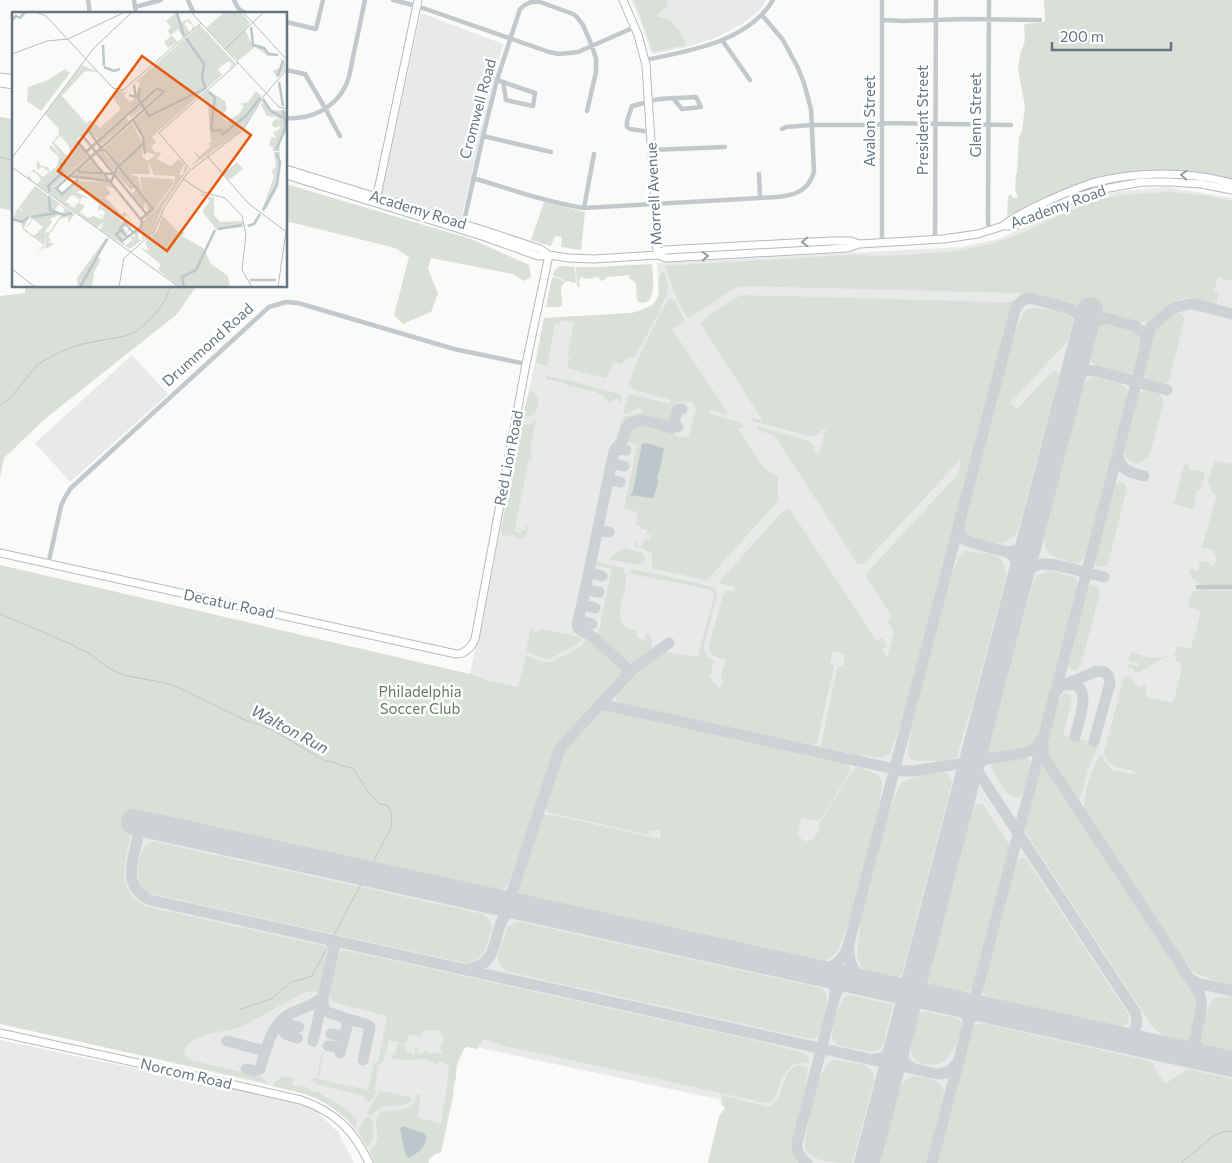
<svg xmlns="http://www.w3.org/2000/svg" width="1232" height="1163" viewBox="0 0 1232 1163" font-family="Commissioner,sans-serif">
	<style>
		.built { fill: #e8e9e9 }
		.green { fill: #dadfd7; fill-rule: evenodd }
		.water { fill: #bbc7cb }
		.lines { fill: none; stroke-linecap: round; stroke-linejoin: round }
		.stream { stroke: #bbc7cb; stroke-width: 1 }
		.taxiway { stroke: #ced2d4; stroke-width: 11 }
		.runway { stroke: #ced2d4; stroke-width: 26 }
		.secondary-casing { stroke: #b3babf; stroke-width: 9 }
		.street { stroke: #c3c8cc; stroke-width: 4.5 }
		.secondary { stroke: #fff; stroke-width: 7 }
		.oneway { stroke: #939fa8 }
		.labels { text-anchor: middle; stroke-width: 5; stroke-linejoin: round; paint-order: stroke }
		.street-label { font-size: 15px; fill: #657683; stroke: #fff }
		.park-label { font-size: 15px; fill: #687a64; stroke: #fff }
		.water-label { font-size: 16px; font-style: italic; fill: #60757c; stroke: #fff }
		.inset-river { fill: none; stroke: #bbc7cb; stroke-width: 2.5 }
		.inset-road { fill: none; stroke: #b5bdc2; stroke-width: 1 }
		.view { fill: #e8590c; fill-opacity: 0.15; stroke: #e8590c; stroke-width: 2.5 }
		.inset-edge { fill: none; stroke: #657683; stroke-width: 2.5 }
	</style>
	<rect width="100%" height="100%" fill="#fafaf8"/>
	<path class="built" d="M 631,0 L 766,0 L 762,7 L 753,16 L 742,24 L 727,32 L 715,38 L 687,47 L 654,54 L 651,52 L 641,23 Z
		M 421,13 L 503,44 L 477,150 L 461,221 L 381,196 Z
		M 1167,187 L 1232,198 L 1232,1163 L 766,1163 L 764,1109 L 462,1044 L 441,1153 L 436,1154 L 430,1159 L 429,1163 L 376,1163 L 373,1155 L 343,1114 L 315,1097 L 268,1085 L 0,1023 L 0,617 L 458,742 L 470,674 L 544,318 L 632,313 L 653,305 L 659,293 L 657,263 L 962,247 L 1001,238 L 1086,199 L 1122,191 Z
		M 132,355 L 168,394 L 70,482 L 35,443 Z
		M 0,1040 L 94,1060 L 307,1102 L 338,1132 L 354,1163 L 0,1163 Z"/>
	<path class="green" d="M 634,0 L 667,0 L 667,6 L 656,16 L 670,20 L 680,32 L 686,45 L 653,52 L 642,21 Z
		M 1044,0 L 1232,0 L 1232,179 C 1181,167 1127,166 1077,184 C 1053,193 1030,205 1007,216 L 1008,197 L 1009,195 L 1012,195 L 1012,197 L 1016,198 L 1018,197 L 1015,190 L 1016,174 L 1017,174 L 1019,137 L 1022,131 L 1025,106 L 1018,69 L 1020,55 L 1025,40 L 1024,24 L 1045,22 Z
		M 0,117 L 13,119 L 14,117 L 14,213 L 13,211 L 0,208 Z
		M 286,184 L 471,239 L 529,265 L 531,277 L 524,281 L 513,274 L 431,258 L 428,269 L 438,293 L 431,312 L 403,324 L 394,315 L 409,257 L 395,248 L 290,222 L 286,224 Z
		M 1172,192 L 1208,196 L 1232,201 L 1232,281 L 1218,277 L 1214,291 L 1219,293 L 1216,305 C 1207,303 1198,299 1189,298 C 1176,297 1159,314 1148,321 L 1144,322 L 1138,322 L 1032,295 L 1028,295 L 1020,297 L 1019,296 L 1021,293 L 747,286 L 735,288 L 689,318 C 680,311 669,277 665,266 L 847,255 L 888,256 L 960,251 L 990,244 L 1016,236 L 1071,210 L 1098,200 L 1122,195 Z
		M 544,202 L 585,212 L 581,250 L 561,247 L 562,237 L 555,236 L 551,246 L 531,240 Z
		M 652,264 C 653,275 658,311 637,301 L 636,285 L 634,281 L 630,279 L 629,275 L 606,277 L 606,279 L 600,281 L 599,277 L 586,279 L 582,277 L 579,280 L 580,287 L 578,287 L 577,286 L 576,267 L 596,267 Z
		M 564,266 L 575,267 L 576,282 L 574,283 L 568,281 L 565,282 L 561,278 L 553,276 C 554,269 557,266 564,266 Z
		M 663,271 C 667,278 669,285 667,293 L 658,314 L 636,355 L 634,357 L 628,357 L 621,364 L 614,363 L 605,378 L 567,368 L 570,358 L 567,357 L 574,323 L 561,320 L 559,324 L 555,324 L 547,365 L 549,366 L 549,367 L 536,363 L 544,318 L 632,313 C 639,311 646,309 652,305 C 665,296 653,281 663,271 Z
		M 552,277 L 561,279 L 565,283 L 562,285 L 561,289 L 562,305 L 560,307 L 546,307 Z
		M 25,286 L 199,286 L 194,290 L 176,315 L 46,418 L 4,458 L 0,477 L 0,296 L 25,293 Z
		M 741,295 L 994,302 L 1011,302 L 1013,300 L 1014,302 L 1011,309 L 902,721 L 890,753 L 888,755 L 883,757 L 874,757 L 859,755 L 822,747 L 821,746 L 837,669 L 839,666 L 843,666 L 845,654 L 833,651 L 830,664 L 833,665 L 834,667 L 817,742 L 813,745 L 619,703 L 615,699 C 619,683 653,661 666,652 L 683,655 L 698,657 L 714,596 L 713,593 L 708,589 L 632,574 L 630,573 L 632,569 L 710,586 L 715,589 L 717,595 L 704,647 L 707,656 L 714,661 L 711,672 L 715,674 L 715,677 L 713,673 L 709,676 L 717,687 L 720,688 C 723,684 724,680 721,676 L 726,660 C 717,657 709,657 709,646 L 723,595 L 728,591 L 734,591 L 735,587 L 718,583 L 783,511 L 787,509 L 791,511 L 876,640 L 882,638 L 887,646 L 882,649 L 887,657 L 894,632 L 887,621 L 892,617 L 866,576 L 866,574 L 958,474 L 961,459 L 864,563 L 863,564 L 858,564 L 774,435 L 759,431 L 756,426 L 809,441 L 814,446 L 815,452 L 819,453 L 826,430 L 822,429 L 818,434 L 810,436 L 752,421 L 752,418 L 763,421 L 756,410 L 700,323 L 710,315 Z
		M 670,299 L 675,301 L 685,321 L 672,329 L 728,413 L 728,415 L 710,410 L 709,414 L 740,422 L 744,427 L 738,429 L 763,467 L 778,477 L 778,501 L 721,564 L 709,579 L 705,580 L 652,568 L 652,554 L 645,549 L 635,546 L 636,541 L 638,541 L 637,546 L 641,547 L 645,539 L 650,540 L 651,535 L 646,534 L 647,530 L 641,529 L 641,526 L 636,525 L 638,512 L 624,509 L 637,445 L 625,442 C 630,421 634,420 654,426 C 659,427 666,428 670,431 C 676,435 676,436 684,438 L 689,435 L 696,409 L 693,403 L 684,401 L 675,403 L 669,425 C 656,421 635,411 625,426 C 622,430 622,436 621,441 L 616,440 L 620,426 L 623,417 L 628,416 L 642,412 L 641,409 L 637,408 C 633,411 630,415 623,413 L 628,395 L 630,394 L 670,404 L 671,400 L 632,389 L 632,387 L 629,384 L 633,371 L 635,371 L 634,368 L 661,312 L 668,301 Z
		M 1033,308 C 1042,309 1071,310 1073,320 C 1073,322 1072,326 1071,328 C 1070,334 1069,339 1066,343 L 1010,403 L 1017,409 L 1051,373 L 1055,371 L 1058,373 L 1059,376 L 1018,531 C 1004,551 987,543 968,537 L 964,534 L 963,528 L 1011,344 L 1023,313 L 1027,309 Z
		M 1179,313 L 1183,316 L 1185,318 L 1169,381 C 1161,386 1149,384 1144,375 L 1144,371 L 1155,329 L 1174,314 Z
		M 1102,322 L 1132,330 L 1139,335 L 1142,343 L 1135,370 L 1130,375 L 1125,375 L 1097,367 L 1092,363 L 1091,358 L 1100,324 Z
		M 546,376 L 564,380 L 564,379 L 619,394 L 622,400 L 622,403 L 621,403 L 617,398 L 610,403 C 601,389 583,390 569,386 C 566,385 565,384 562,382 C 557,381 551,380 546,379 Z
		M 1092,376 L 1121,384 L 1127,390 L 1128,396 L 1086,553 L 1081,562 C 1076,564 1071,562 1065,560 C 1050,556 1045,553 1044,537 L 1084,384 L 1088,379 Z
		M 529,390 C 544,395 540,418 523,417 Z
		M 1146,390 L 1160,394 L 1164,401 L 1149,457 L 1139,463 L 1133,463 L 1126,457 L 1124,449 L 1138,395 L 1140,392 Z
		M 535,419 L 536,420 L 530,447 L 532,458 L 532,459 L 529,459 L 514,532 L 521,534 L 522,530 L 525,530 L 526,527 L 523,525 L 528,526 L 527,534 L 522,539 L 516,538 L 514,535 L 511,535 L 509,536 L 503,535 L 501,531 L 522,424 C 528,425 532,425 535,419 Z
		M 1214,461 L 1232,464 L 1232,586 C 1216,585 1191,590 1189,569 L 1198,571 L 1200,561 L 1209,563 L 1209,564 L 1212,566 L 1212,565 L 1214,565 L 1217,557 L 1214,555 L 1215,551 L 1202,547 L 1217,495 L 1213,494 L 1208,482 Z
		M 1185,463 L 1189,464 L 1188,469 L 1204,472 L 1205,474 L 1201,490 L 1197,490 L 1193,509 L 1170,503 L 1171,502 L 1174,503 Z
		M 1121,482 L 1125,484 L 1127,489 L 1107,566 L 1102,567 L 1097,566 L 1094,560 L 1114,486 L 1117,483 Z
		M 624,548 L 643,553 L 645,559 L 643,563 L 637,565 L 609,559 L 609,558 Z
		M 965,551 C 971,551 976,552 982,553 C 999,555 1004,557 1006,576 L 969,717 L 967,720 L 957,757 L 951,759 L 940,761 L 917,761 L 911,759 L 908,752 L 912,722 L 920,690 L 948,584 L 959,557 L 962,553 Z
		M 594,561 L 623,568 C 624,572 627,576 626,580 C 626,599 607,626 637,631 L 637,638 L 645,640 L 647,633 C 654,635 652,643 651,649 L 628,665 L 597,637 L 599,630 L 612,569 L 594,565 L 593,563 Z
		M 0,565 L 470,674 L 483,678 L 485,680 L 518,687 L 526,655 L 542,662 L 552,662 L 582,646 L 587,638 L 592,640 L 620,666 L 622,669 L 621,673 L 556,745 L 508,885 L 504,889 L 496,889 L 137,810 C 134,821 131,833 129,844 C 123,870 118,894 148,907 L 320,945 C 324,946 327,948 328,953 C 328,960 321,985 319,993 L 307,991 L 241,1027 C 226,1032 196,1032 186,1047 C 186,1047 184,1054 184,1054 L 190,1060 L 262,1077 L 262,1078 L 267,1082 L 266,1083 L 0,1024 Z
		M 1048,571 L 1051,571 L 1076,578 L 1077,584 L 1077,592 L 1039,735 L 1038,738 L 1034,739 L 1036,741 C 1027,750 1003,754 990,753 L 988,751 L 1032,585 L 1036,576 Z
		M 1092,584 L 1098,587 L 1100,592 L 1081,665 L 1076,670 L 1073,670 L 1069,667 L 1067,662 L 1087,588 Z
		M 1202,590 L 1232,591 L 1232,986 L 1224,985 L 1194,972 L 1179,955 L 1083,808 L 1084,807 C 1085,791 1091,766 1102,754 L 1105,762 L 1114,771 L 1136,774 L 1134,771 C 1119,767 1104,768 1104,748 L 1106,746 L 1124,676 L 1131,677 C 1133,685 1135,684 1142,687 L 1143,684 C 1148,687 1146,691 1146,696 L 1150,699 L 1156,699 L 1173,703 L 1182,668 L 1180,667 L 1181,664 L 1176,661 L 1176,657 L 1174,656 L 1177,646 L 1191,649 L 1201,611 L 1188,607 L 1192,593 L 1194,591 Z
		M 531,628 L 536,633 L 535,636 L 536,633 L 542,629 L 581,637 C 580,640 580,642 577,644 C 574,646 552,658 549,659 C 542,660 533,653 526,651 Z
		M 1131,652 L 1151,658 L 1152,657 L 1161,658 L 1169,655 L 1139,672 L 1134,672 L 1134,669 L 1127,667 L 1128,664 L 1139,666 L 1139,663 L 1128,661 Z
		M 1066,693 L 1069,695 L 1072,700 L 1063,735 L 1099,744 L 1090,764 L 1079,802 C 1068,786 1048,763 1047,744 C 1047,734 1051,725 1053,716 C 1056,707 1057,698 1066,693 Z
		M 603,711 L 618,713 L 847,764 L 850,768 L 850,772 L 820,820 L 817,821 L 802,818 L 801,819 L 798,836 C 811,849 819,835 820,822 L 855,767 L 857,767 C 867,771 881,772 882,784 L 878,814 L 852,915 L 838,950 L 833,956 L 825,961 L 518,894 L 519,888 L 543,815 L 552,815 L 660,839 L 661,831 L 656,829 L 655,832 L 648,830 L 647,832 L 650,834 L 646,834 L 552,813 L 545,809 L 564,751 L 599,713 Z
		M 1024,758 L 1029,759 L 1031,764 L 1024,793 C 1010,808 998,778 991,767 L 991,765 L 993,763 Z
		M 1042,765 L 1043,765 L 1195,996 L 1197,1001 L 1197,1006 L 1189,1040 L 1187,1041 L 1162,1035 L 1153,1027 L 1028,836 L 1025,830 L 1025,826 L 1040,766 Z
		M 942,772 L 949,774 L 952,782 L 902,974 L 899,977 L 896,977 L 864,970 L 859,962 L 857,954 L 861,919 L 889,811 L 899,787 L 902,782 L 905,781 L 927,774 Z
		M 978,804 L 981,804 L 984,806 L 1007,841 L 1006,842 L 1009,843 L 1009,848 L 973,986 L 970,991 L 964,992 L 929,985 L 928,980 L 973,810 L 975,806 Z
		M 156,842 L 483,914 L 490,920 L 492,929 L 483,954 L 476,960 L 466,963 L 153,894 C 137,888 136,875 139,861 C 142,850 144,842 156,842 Z
		M 1023,858 L 1027,860 L 1128,1014 L 1129,1019 L 1125,1026 L 1122,1027 L 989,997 C 983,995 982,991 983,986 L 1015,864 L 1017,860 Z
		M 516,922 L 520,922 L 821,988 C 824,990 825,991 826,994 C 828,1002 823,1029 818,1035 C 815,1038 814,1038 811,1039 L 508,972 L 500,965 L 498,958 L 498,955 L 507,929 L 509,926 Z
		M 342,951 L 349,951 L 775,1045 L 803,1053 L 809,1058 L 809,1064 C 785,1057 782,1083 774,1099 L 772,1102 L 765,1103 L 650,1077 L 505,1046 L 483,1039 L 477,1049 L 467,1047 L 464,1049 L 456,1066 L 456,1079 L 454,1084 L 453,1097 L 441,1152 C 434,1153 429,1156 428,1163 L 374,1163 L 369,1151 C 372,1148 376,1145 377,1140 C 380,1128 371,1125 381,1112 C 397,1109 413,1114 417,1094 L 421,1095 L 417,1117 L 441,1124 L 449,1072 L 448,1065 L 438,1061 L 437,1064 L 424,1059 L 403,1060 L 391,1058 L 392,1055 L 395,1055 L 398,1042 L 389,1040 L 383,1061 L 379,1065 L 374,1090 L 377,1091 L 370,1102 L 364,1099 L 364,1096 L 317,1084 L 311,1079 L 313,1078 L 317,1078 L 322,1053 L 324,1052 L 318,1079 L 368,1090 L 374,1063 L 378,1063 L 387,1016 L 333,1002 L 331,999 L 329,995 L 337,958 L 340,953 ZM 429,1029 L 432,1031 L 440,1030 L 442,1032 L 441,1034 L 444,1040 L 439,1050 L 442,1051 L 441,1054 L 433,1052 L 432,1054 L 429,1054 L 429,1052 L 424,1051 L 423,1054 L 417,1052 L 418,1047 L 415,1046 L 415,1054 L 405,1051 L 406,1047 L 403,1046 L 404,1043 L 406,1043 L 407,1038 L 408,1038 L 409,1034 L 421,1037 L 423,1030 L 427,1031 Z
		M 851,995 L 893,1005 L 884,1041 L 881,1048 L 871,1052 L 837,1045 L 832,1038 C 832,1029 837,1005 844,998 C 846,996 848,996 851,995 Z
		M 1216,997 L 1232,998 L 1232,1051 L 1201,1044 L 1199,1042 L 1201,1029 L 1210,1004 L 1212,1001 Z
		M 922,1011 L 956,1018 C 959,1020 960,1021 962,1024 C 964,1032 951,1057 943,1062 C 936,1066 928,1065 920,1063 C 915,1061 912,1057 911,1052 C 909,1044 917,1022 920,1014 Z
		M 981,1023 L 1146,1060 L 1152,1063 L 1165,1084 L 1188,1069 L 1232,1079 L 1232,1163 L 936,1163 L 970,1032 L 975,1025 Z
		M 832,1060 L 836,1060 C 845,1062 866,1063 871,1070 C 874,1073 874,1077 874,1081 L 852,1163 C 838,1163 808,1163 805,1146 C 807,1127 816,1070 832,1060 Z
		M 797,1065 L 805,1066 L 808,1069 L 805,1091 L 791,1144 C 791,1151 794,1158 798,1163 L 708,1163 L 719,1116 L 725,1108 L 721,1104 L 722,1095 L 768,1107 C 781,1104 782,1083 788,1073 C 791,1069 793,1067 797,1065 Z
		M 285,1076 L 294,1078 L 292,1085 L 299,1087 L 302,1081 L 301,1085 L 308,1088 L 313,1092 L 317,1091 C 330,1101 347,1107 357,1120 L 355,1128 C 341,1112 324,1101 303,1093 L 303,1092 L 302,1093 L 273,1086 C 276,1080 279,1078 285,1076 Z
		M 913,1076 C 928,1079 945,1078 944,1097 L 927,1163 L 881,1163 L 882,1158 L 900,1087 L 906,1079 Z
		M 380,1091 L 411,1097 L 412,1100 C 400,1112 385,1099 372,1115 L 367,1113 Z
		M 366,1117 L 370,1117 L 373,1124 L 373,1139 L 367,1147 L 358,1131 Z"/>
	<path class="water" d="M 646,443 L 663,448 L 664,449 L 660,469 L 657,476 L 658,483 L 653,498 L 637,496 L 636,495 L 633,496 L 630,496 L 633,491 L 642,444 Z
		M 402,1126 L 424,1133 L 427,1138 C 424,1148 419,1153 408,1158 L 405,1153 L 400,1129 Z"/>
	<g class="lines">
		<path class="stream" d="M 0,157 L 14,161
			M 0,405 L 10,398 L 38,364 L 64,350 L 82,344 L 125,336 L 136,332 L 148,321 L 157,312 L 165,300 L 171,286
			M 0,614 L 64,641 L 90,654 L 107,667 L 123,675 L 165,683 L 177,687 L 243,719 L 273,730 L 325,761 C 336,761 341,767 353,768 L 369,793 L 379,804 L 387,805 L 392,813 L 391,828 L 312,976 L 292,982 L 282,989 L 273,998 L 239,1010
			M 1181,1163 L 1212,1137 L 1223,1132 L 1232,1131"/>
		<path class="taxiway" d="M 1067,399 C 1072,382 1074,368 1096,371 L 1167,390
			M 673,427 L 678,409 L 682,409
			M 614,451 C 616,446 622,444 623,439 C 625,435 625,431 627,427 C 636,414 660,425 672,428 L 674,426 L 678,427
			M 1118,454 C 1119,470 1131,473 1144,476
			M 611,467 L 615,464 L 624,466
			M 608,482 L 611,480 L 620,482
			M 959,526 L 959,533 L 964,539 L 970,542 L 1006,552 L 1014,551 L 1019,550 L 1024,546 L 1030,536
			M 597,533 L 601,531 L 609,532
			M 1006,552 C 1016,556 1019,564 1021,575
			M 588,576 L 614,451 L 617,449 L 626,450
			M 602,576 L 591,573 L 588,576 L 577,626 L 579,629 L 594,638 L 627,668 L 627,672 L 625,676
			M 1017,591 C 1029,560 1040,561 1069,568 C 1081,571 1092,574 1104,577
			M 584,592 L 588,590 L 599,592
			M 581,608 L 583,605 L 595,608
			M 585,632 L 582,626 L 582,623 L 585,622 L 592,624
			M 1065,685 C 1096,679 1078,723 1075,737
			M 1054,694 L 1061,686 L 1097,671 L 1105,672 L 1109,677 L 1110,683 L 1094,741
			M 597,707 L 602,705 L 610,706 L 903,771 L 914,771 L 1024,753 L 1034,749 L 1041,740
			M 978,738 C 978,747 978,757 989,758
			M 1043,746 L 1044,755 L 1046,760 L 1199,993 C 1210,1018 1177,1046 1212,1060
			M 971,761 L 1135,1012 C 1139,1023 1136,1036 1123,1039 C 1119,1039 1115,1038 1111,1038
			M 965,787 L 972,772 L 981,762
			M 141,823 C 139,833 136,844 134,854 C 129,875 129,889 150,900 L 937,1074 C 946,1074 952,1071 957,1063
			M 493,901 C 502,901 506,899 512,892 L 560,748 L 633,669 L 669,643
			M 468,969 C 506,965 489,918 513,910 C 518,908 524,909 529,910
			M 812,972 C 830,970 842,963 848,946
			M 815,973 C 829,978 836,980 835,996
			M 1191,979 L 1197,983 L 1232,991
			M 871,985 C 854,976 847,962 849,943 L 1016,307 L 1022,301 L 1029,298 L 1071,309 L 1075,312 L 1086,326 L 1105,318 L 1135,326 L 1144,333 L 1146,343
			M 323,999 C 322,1018 337,1011 347,1020 L 347,1026 L 340,1053
			M 942,1001 C 957,1005 968,1006 968,1024
			M 288,1015 L 286,1019 L 287,1023 L 292,1026 L 299,1027
			M 284,1018 C 279,1031 284,1035 297,1038
			M 345,1018 C 353,1022 364,1021 370,1027 L 363,1060
			M 969,1021 C 976,1012 983,1011 994,1012
			M 331,1034 C 337,1035 342,1037 346,1031
			M 227,1041 L 265,1051
			M 313,1041 L 334,949 L 333,943 L 328,940
			M 328,1046 L 339,1047 L 343,1043
			M 1175,1052 C 1186,1052 1192,1048 1195,1037
			M 874,1059 C 890,1059 895,1049 900,1036 C 899,1049 899,1060 911,1067
			M 246,1069 L 255,1071 L 260,1069 C 267,1049 270,1023 292,1013 C 302,1008 315,1005 323,997
			M 867,1160 L 870,1163
			M 807,1163 C 800,1158 796,1152 797,1143 L 835,996 C 841,982 848,982 862,983
			M 932,1163 L 1151,326 L 1174,308 L 1189,304 L 1198,305 L 1232,314"/>
		<path class="runway" d="M 134,822 L 1232,1064
			M 867,1163 L 1090,310"/>
		<defs>
			<path id="secondary" d="M 623,0 L 638,35 L 646,65 L 655,204 L 657,255
				M 0,77 L 14,79
				M 0,83 L 14,85
				M 286,169 L 483,230 L 540,249 L 549,255
				M 286,175 L 482,236 L 538,256 L 549,255 L 569,258 L 594,259 L 657,255 L 666,258 L 848,248 L 859,244 L 943,239 L 978,234 L 1003,226 L 1014,226 L 1051,208 L 1080,196 L 1109,188 L 1142,182 L 1170,182 L 1201,184 L 1232,190
				M 376,200 L 418,0
				M 1003,226 C 1014,217 1026,211 1039,205 C 1056,197 1074,189 1092,183 C 1137,171 1187,171 1232,183
				M 657,255 L 665,250 L 830,241 L 851,241 L 859,244
				M 0,553 L 456,654 C 465,654 471,648 475,639 L 526,364 L 549,255
				M 0,1033 L 138,1063 L 301,1100 C 335,1112 354,1130 369,1163"/>
		</defs>
		<use href="#secondary" class="secondary-casing"/>
		<path class="street" d="M 88,0 L 90,14
			M 134,0 L 136,14
			M 188,0 L 194,14
			M 234,0 C 239,10 239,11 250,14
			M 393,0 L 417,6 L 549,52 L 559,54 L 578,52 L 635,27
			M 989,0 L 988,221 L 989,231
			M 135,7 L 161,0
			M 882,20 L 904,21 L 966,19 L 1040,20
			M 286,22 L 316,29 L 323,0
			M 722,40 L 750,80
			M 645,60 C 689,51 748,42 773,0
			M 286,70 L 305,74 L 325,108 L 340,136
			M 497,80 L 535,93 L 533,106 L 506,100 L 503,82
			M 286,118 C 309,120 334,109 345,87 C 350,78 351,67 353,57 C 357,38 361,19 365,0
			M 782,129 L 786,127 L 812,125 L 877,125 L 882,123 L 1011,125
			M 650,132 L 630,129 L 627,127 L 627,121 L 632,106 C 641,104 650,101 659,99 C 671,98 684,98 696,97 L 701,107 L 682,109 L 673,98
			M 483,136 L 551,152
			M 651,150 L 725,147
			M 759,174 L 760,198
			M 473,178 C 510,189 546,202 584,208 L 777,197 C 796,195 808,191 814,172 L 811,109 L 804,83 L 798,68 L 783,40 L 762,15
			M 584,208 L 594,154
			M 463,226 L 483,136 L 497,80 L 520,9 C 526,3 531,1 540,2 L 573,14 L 576,16 L 583,25 L 592,46 L 596,59 L 596,72 L 587,111
			M 935,240 L 936,0
			M 882,243 L 882,0
			M 48,565 L 61,506 L 64,499 L 71,488 L 269,307 L 286,302 L 298,303 L 454,349 L 526,364
			M 1198,587 L 1232,587"/>
		<use href="#secondary" class="secondary"/>
	</g>
	<defs><path id="oneway-chevron" d="M-2-3.5L2.5 0L-2 3.5" fill="none" stroke-width="1.6" stroke-linecap="round" stroke-linejoin="round" transform="scale(1.25)"/></defs>
	<g class="oneway">
		<use href="#oneway-chevron" transform="translate(1184 175) rotate(-176)"/>
		<use href="#oneway-chevron" transform="translate(805 242) rotate(177)"/>
		<use href="#oneway-chevron" transform="translate(705 256) rotate(-3)"/>
	</g>
	<g class="labels">
		<g class="street-label">
			<text transform="translate(478 109) rotate(-75)" y="5">Cromwell Road</text>
			<text transform="translate(976 115) rotate(-90)" y="5">Glenn Street</text>
			<text transform="translate(923 120) rotate(-90)" y="5">President Street</text>
			<text transform="translate(870 121) rotate(-90)" y="5">Avalon Street</text>
			<text transform="translate(654 194) rotate(-93)" y="5">Morrell Avenue</text>
			<text transform="translate(1058 207) rotate(-20)" y="5">Academy Road</text>
			<text transform="translate(418 210) rotate(17)" y="5">Academy Road</text>
			<text transform="translate(208 345) rotate(-42)" y="5">Drummond Road</text>
			<text transform="translate(509 458) rotate(-79)" y="5">Red Lion Road</text>
			<text transform="translate(229 604) rotate(12)" y="5">Decatur Road</text>
			<text transform="translate(186 1074) rotate(13)" y="5">Norcom Road</text>
		</g>
		<g class="park-label">
			<text x="420" y="697">Philadelphia<tspan x="420" dy="17">Soccer Club</tspan></text>
		</g>
		<g class="water-label">
			<text transform="translate(290 729) rotate(28)" y="6">Walton Run</text>
		</g>
	</g>
	<g transform="translate(12 12)">
		<rect width="275" height="275" fill="#fafaf8"/>
		<path d="M 165,0 L 169,10 L 177,7 L 183,16 L 179,19 L 181,14 L 175,9 L 172,12 L 178,20 L 171,26 L 166,17 L 159,23 L 166,30 L 156,36 L 152,30 L 159,24 L 156,19 L 159,15 L 154,9 ZM 212,0 L 229,0 L 238,11 L 233,18 L 240,32 L 249,33 L 256,40 L 264,42 L 273,50 L 273,58 L 265,66 L 261,59 L 268,56 L 270,49 L 266,43 L 256,44 L 243,35 L 226,49 L 194,16 ZM 188,13 L 224,52 L 216,58 L 220,52 L 217,49 L 211,53 L 206,57 L 210,63 L 140,125 L 144,130 L 139,135 L 144,141 L 150,139 L 145,147 L 159,154 L 167,147 L 172,152 L 167,163 L 171,163 L 173,153 L 176,157 L 150,196 L 141,220 L 118,237 L 88,218 L 92,210 L 85,216 L 57,195 L 58,193 L 62,196 L 68,188 L 63,184 L 60,183 L 53,190 L 58,192 L 56,195 L 25,172 L 29,168 L 25,162 L 20,159 L 17,163 L 20,169 L 15,166 L 21,157 L 31,165 L 37,160 L 30,155 L 25,158 L 25,152 L 21,157 L 26,149 L 29,154 L 36,155 L 38,160 L 45,154 L 47,145 L 37,136 L 39,133 L 51,146 L 40,131 L 47,122 L 47,117 L 33,102 L 70,53 L 83,59 L 78,53 L 85,60 L 73,59 L 50,84 L 74,111 L 79,108 L 88,116 L 109,97 L 101,86 L 104,78 L 111,79 L 119,74 L 109,81 L 117,79 L 118,82 L 116,79 L 112,83 L 114,86 L 118,90 L 123,86 L 127,90 L 86,127 L 76,119 L 65,127 L 76,145 L 42,175 L 50,182 L 67,169 L 98,170 L 102,176 L 93,174 L 99,182 L 93,185 L 110,203 L 112,199 L 119,208 L 116,210 L 118,207 L 114,203 L 108,210 L 114,207 L 115,215 L 111,215 L 115,221 L 116,217 L 118,218 L 109,228 L 114,233 L 118,230 L 116,226 L 120,230 L 118,224 L 123,225 L 122,221 L 127,217 L 126,227 L 130,228 L 130,222 L 127,221 L 131,209 L 143,198 L 161,174 L 163,164 L 142,163 L 136,150 L 138,162 L 118,162 L 126,165 L 130,181 L 128,165 L 161,167 L 161,172 L 142,198 L 108,155 L 131,133 L 130,144 L 135,149 L 144,143 L 134,140 L 132,124 L 121,110 L 154,80 L 145,74 L 128,89 L 124,85 L 128,69 L 119,74 ZM 48,122 L 57,134 L 58,141 L 55,144 L 42,130 L 48,124 L 52,129 ZM 67,179 L 71,179 L 87,192 L 86,200 L 89,197 L 93,200 L 91,207 L 90,203 L 88,202 L 91,208 L 82,204 L 76,206 L 68,200 L 73,194 L 67,191 L 70,185 L 79,187 L 64,180 ZM 53,57 L 58,61 L 29,99 L 15,89 L 16,75 L 34,69 ZM 145,76 L 150,80 L 119,106 L 117,101 ZM 196,78 L 213,89 L 215,97 L 210,105 L 215,109 L 227,102 L 232,94 L 228,92 L 236,90 L 244,79 L 250,85 L 232,116 L 227,116 L 229,119 L 178,155 L 186,146 L 181,139 L 188,144 L 199,134 L 196,131 L 199,131 L 196,92 L 189,85 ZM 252,86 L 258,98 L 275,99 L 275,117 L 267,130 L 268,139 L 261,139 L 261,135 L 257,134 L 259,125 L 264,126 L 261,120 L 265,119 L 270,113 L 263,116 L 259,112 L 264,107 L 269,109 L 264,105 L 255,104 L 249,93 ZM 113,104 L 117,109 L 89,133 L 86,128 ZM 120,111 L 131,131 L 106,153 L 93,135 ZM 90,138 L 104,154 L 102,159 L 86,141 ZM 262,140 L 268,140 L 268,157 L 263,181 L 252,200 L 250,198 L 262,164 L 259,159 L 264,155 ZM 79,148 L 89,160 L 67,159 L 66,158 ZM 225,150 L 231,157 L 217,168 L 211,162 ZM 107,157 L 122,175 L 119,178 L 103,161 ZM 64,161 L 91,163 L 96,169 L 64,167 L 61,164 ZM 23,174 L 63,202 L 56,211 L 56,205 L 48,207 L 36,225 L 39,228 L 36,230 L 42,232 L 33,237 L 34,225 L 53,197 L 47,192 L 42,199 L 49,202 L 38,207 L 40,210 L 32,221 L 37,220 L 33,226 L 32,235 L 24,242 L 32,233 L 11,218 L 9,211 L 0,208 L 6,196 L 14,202 L 7,195 ZM 17,204 L 20,207 L 14,214 L 15,215 L 21,207 L 31,215 L 22,224 L 12,216 ZM 124,177 L 140,198 L 137,202 L 133,190 L 132,197 L 120,182 ZM 190,181 L 197,185 L 202,184 L 202,203 L 208,210 L 231,209 L 231,215 L 205,218 L 190,199 L 198,189 L 193,184 L 188,184 ZM 150,203 L 166,220 L 173,220 L 170,224 L 191,236 L 199,252 L 216,264 L 218,275 L 168,275 L 146,258 L 149,253 L 128,235 L 137,239 L 133,230 L 146,218 ZM 95,225 L 97,227 L 85,244 L 89,248 L 82,260 L 80,275 L 66,275 L 65,266 Z" fill="#dadfd7" fill-rule="evenodd"/>
		<path class="inset-river" d="M 165,1 L 172,24M 0,8 L 4,4 L 8,6 L 13,0M 239,15 L 241,33 L 252,36 L 257,42 L 266,43M 174,26 L 192,52 L 190,66 L 194,77M 91,33 L 92,54M 92,55 L 102,59 L 108,57M 266,64 L 271,48M 267,70 L 271,94M 128,76 L 126,86 L 137,104 L 194,76M 197,80 L 203,86 L 199,116 L 201,119 L 209,118 L 211,122 L 235,103 L 248,86M 117,83 L 124,85 L 122,73M 251,87 L 259,99 L 270,105 L 272,103M 121,108 L 131,125 L 133,142M 70,123 L 136,204M 70,124 L 77,119 L 89,136M 71,125 L 66,130 L 130,209 L 129,215 L 110,229 L 104,222 L 109,218M 87,138 L 93,138 L 141,197 L 129,207M 264,138 L 274,115 L 271,98M 74,140 L 145,76 L 152,80M 66,156 L 67,160 L 101,162M 57,164 L 97,169M 99,170 L 105,156 L 132,131M 44,176 L 50,182 L 66,168M 43,177 L 153,79M 38,180 L 36,174 L 50,161 L 49,151M 37,184 L 38,198 L 52,203 L 60,201M 251,198 L 265,173 L 268,150 L 264,141M 19,205 L 44,201M 0,207 L 10,210 L 17,205M 236,214 L 242,212 L 248,202M 206,217 L 230,213M 115,225 L 108,216 L 113,211 L 121,220M 238,268 L 264,268M 68,275 L 95,227M 172,275 L 170,265 L 184,258 L 203,218"/>
		<path class="inset-road" d="M 24,0 L 34,4 L 74,47M 179,0 L 267,95 L 275,97M 231,0 L 275,48M 213,37 L 252,0M 0,42 L 35,29 L 56,27 L 113,0M 74,47 L 101,76 L 111,78 L 189,11M 195,144 L 236,191 L 273,219M 0,146 L 81,37 L 120,0M 0,155 L 167,275M 178,157 L 147,121 L 226,51M 171,167 L 191,180 L 213,186 L 230,204 L 234,222 L 230,258M 0,257 L 23,275M 230,258 L 240,275M 107,275 L 112,246 L 142,220 L 152,196 L 176,160 L 231,118 L 251,85 L 275,57M 266,275 L 275,212"/>
		<path class="view" d="M 130,44 L 239,123 L 155,239 L 46,159 Z"/>
		<rect width="275" height="275" class="inset-edge"/>
	</g>
	<path d="M1052 42v8h119v-8" fill="none" stroke="#657683" stroke-width="2.5"/>
	<text x="1060" y="42" font-size="15" fill="#657683" stroke="#ffffff" stroke-width="4" paint-order="stroke">200 m</text>
</svg>
